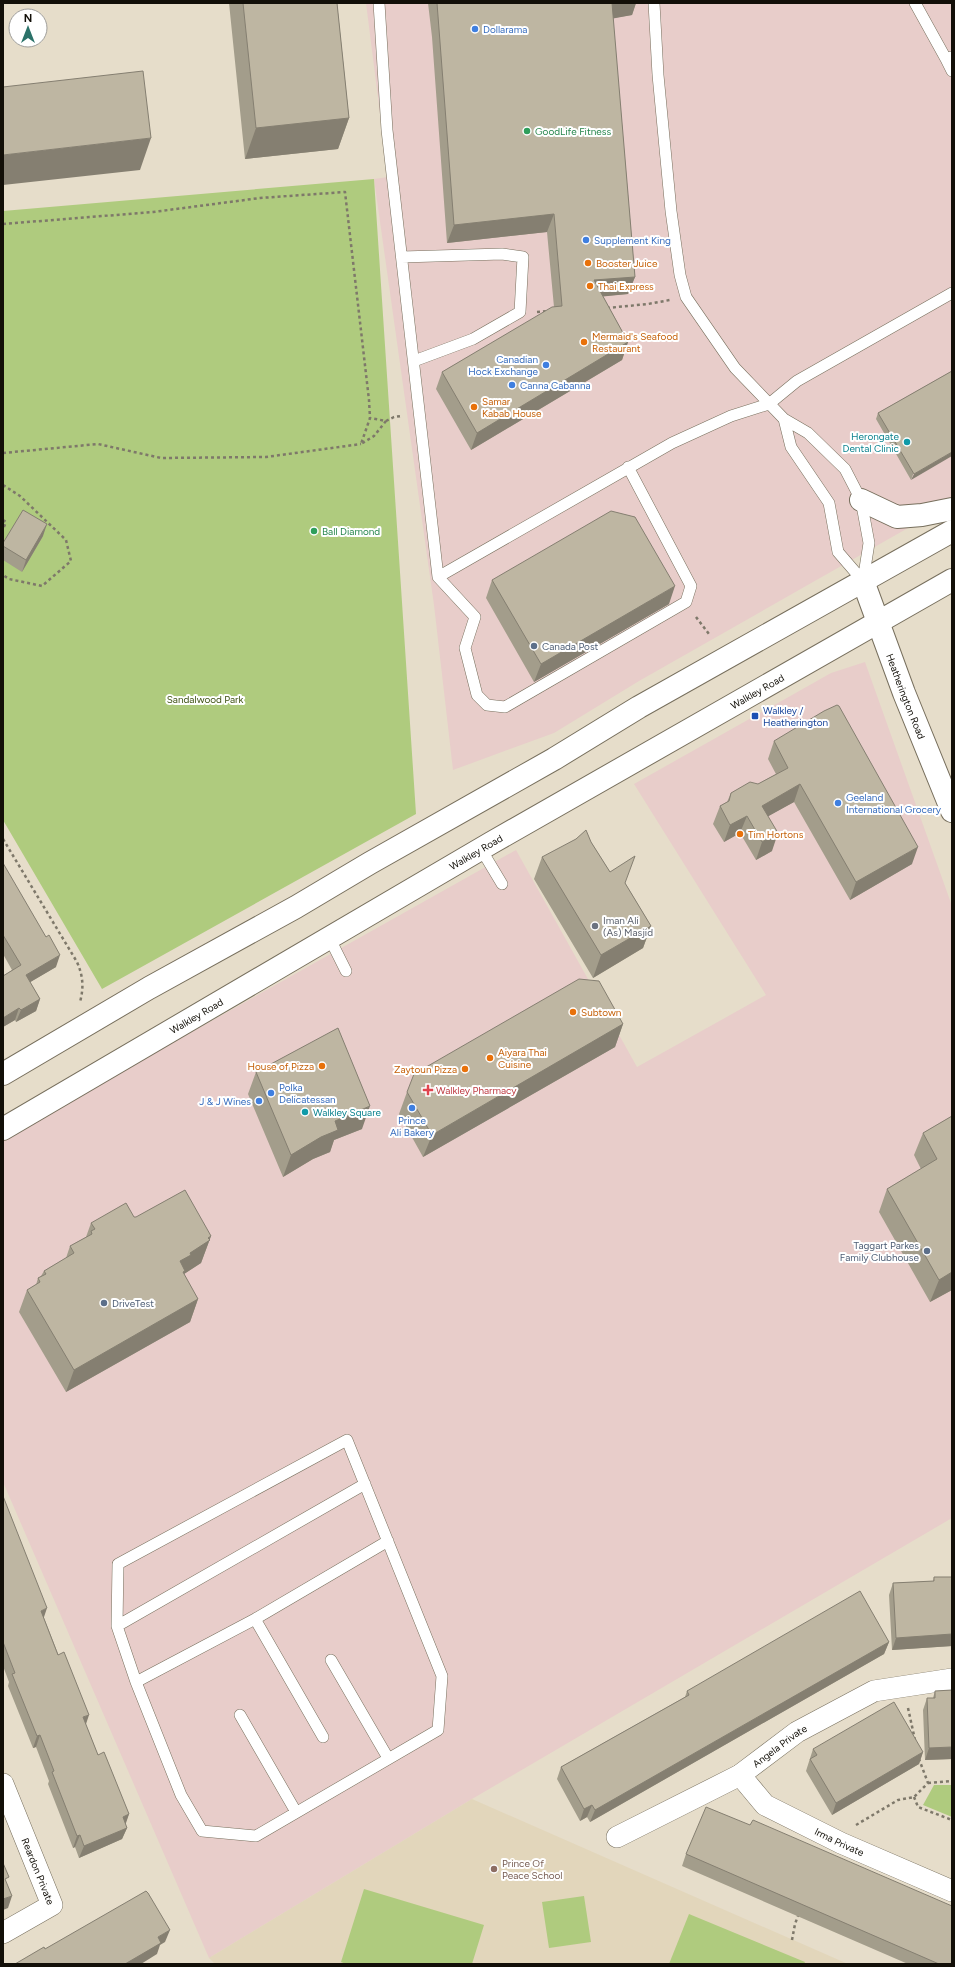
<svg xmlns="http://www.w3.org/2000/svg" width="955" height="1967" viewBox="0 0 955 1967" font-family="Figtree,sans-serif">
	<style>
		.commercial { fill: #e8cdca }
		.built { fill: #e2d6bb }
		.green { fill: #afcb7e }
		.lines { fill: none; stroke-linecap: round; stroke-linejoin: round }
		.service-casing { stroke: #776f5d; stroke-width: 12 }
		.minor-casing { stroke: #776f5d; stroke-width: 22 }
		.tertiary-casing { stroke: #776f5d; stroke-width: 24 }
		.secondary-casing { stroke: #776f5d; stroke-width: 24 }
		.path { stroke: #7e786a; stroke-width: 2.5; stroke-dasharray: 3 3; stroke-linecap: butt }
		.service { stroke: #fff; stroke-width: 11 }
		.minor { stroke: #fff; stroke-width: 21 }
		.tertiary { stroke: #fff; stroke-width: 22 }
		.secondary { stroke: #fff; stroke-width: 22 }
		.wall { fill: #a39d8b }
		.shaded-wall { fill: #857f71 }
		.building { fill: #beb6a2; stroke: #857f71 }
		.shop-dot { fill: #3f7fe0; stroke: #fff; stroke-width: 1.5 }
		.leisure-dot { fill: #2e9e5b; stroke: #fff; stroke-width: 1.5 }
		.food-dot { fill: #e8710a; stroke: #fff; stroke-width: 1.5 }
		.culture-dot { fill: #0f9aa8; stroke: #fff; stroke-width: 1.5 }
		.service-dot { fill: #5c6f8a; stroke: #fff; stroke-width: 1.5 }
		.transit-dot { fill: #1a4fb4; stroke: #fff; stroke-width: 1.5 }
		.worship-dot { fill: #6b7280; stroke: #fff; stroke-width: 1.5 }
		.health-dot { fill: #e0444e; stroke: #fff; stroke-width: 1.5 }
		.education-dot { fill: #8d6e63; stroke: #fff; stroke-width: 1.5 }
		.labels { text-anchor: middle; stroke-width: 4; stroke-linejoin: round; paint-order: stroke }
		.shop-label { font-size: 10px; fill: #366cbe; stroke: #fff; text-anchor: start }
		.leisure-label { font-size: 10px; fill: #27864d; stroke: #fff; text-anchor: start }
		.food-label { font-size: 10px; fill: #c56008; stroke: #fff; text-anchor: start }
		.culture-label { font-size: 10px; fill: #0d838f; stroke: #fff; text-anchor: end }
		.service-label { font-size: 10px; fill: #4e5e75; stroke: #fff; text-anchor: start }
		.street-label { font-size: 10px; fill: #120f08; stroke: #fff }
		.park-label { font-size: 10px; fill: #3c4f10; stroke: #fff }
		.transit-label { font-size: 10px; fill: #164399; stroke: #fff; text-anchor: start }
		.worship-label { font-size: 10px; fill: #5b616d; stroke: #fff; text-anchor: start }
		.health-label { font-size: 10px; fill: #be3a42; stroke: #fff; text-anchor: start }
		.education-label { font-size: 10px; fill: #785e54; stroke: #fff; text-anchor: start }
	</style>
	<rect width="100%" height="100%" fill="#e6ddca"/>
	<path class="commercial" d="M 366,3 L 952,3 L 952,503 L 639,681 L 554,733 L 453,770 L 434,605 L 374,179 L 388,177 Z
		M 865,662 L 952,906 L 952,1518 L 472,1799 L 209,1958 L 3,1482 L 3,1138 L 516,850 L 637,1067 L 766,995 L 634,784 L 831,673 Z"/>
	<path class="built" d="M 472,1799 L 848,1964 L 215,1964 L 209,1958 Z"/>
	<path class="green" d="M 374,179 L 416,814 L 102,989 L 3,820 L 3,211 Z
		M 934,1785 L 952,1785 L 952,1817 L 923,1805 Z
		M 364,1889 L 484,1925 L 472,1964 L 346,1964 L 341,1962 Z
		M 584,1896 L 591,1942 L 549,1948 L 542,1902 Z
		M 689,1914 L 805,1962 L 804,1964 L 669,1964 Z"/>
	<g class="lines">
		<defs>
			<path id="service" d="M 379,3 L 387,130 L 438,577 L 672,443 L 731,416 L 769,404 L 797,381 L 952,293
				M 654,3 L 658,75 L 671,211 L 680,275 L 686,297 L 735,368 L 784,419 L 808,433 L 845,469 L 861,500 L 869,543 L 863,581
				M 915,3 L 946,59
				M 951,57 L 946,59 L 952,71
				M 402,257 L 502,254 L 523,257 L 520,312 L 473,339 L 414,361
				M 784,419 L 791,447 L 829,503 L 838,552 L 863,581
				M 438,577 L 475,617 L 465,648 L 477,695 L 487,705 L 505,707 L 686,602 L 691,586 L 628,467
				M 481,849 L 502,884
				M 329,937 L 346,971
				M 347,1440 L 442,1676 L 438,1730 L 256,1836 L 202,1831 L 181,1795 L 136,1682 L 117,1626 L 118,1564 Z
				M 255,1619 L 323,1737
				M 117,1626 L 365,1484
				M 331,1660 L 388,1758
				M 136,1682 L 255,1619 L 388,1541
				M 240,1715 L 296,1812"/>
			<g id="minor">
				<path id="s1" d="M 740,1775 L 765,1805 L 841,1843 L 952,1891"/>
				<path id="s2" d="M 3,1784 L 52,1905 L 3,1933"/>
				<path id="s3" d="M 617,1837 L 740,1775 L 797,1732 L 874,1691 L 952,1679"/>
			</g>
			<g id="tertiary">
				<path id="s4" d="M 863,581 L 904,693 L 952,811"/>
			</g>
			<g id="secondary">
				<path d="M 861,500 L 897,517 L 922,515 L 952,509"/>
				<path d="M 3,1074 L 149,988 L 296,907 L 370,863 L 554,759 L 639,707 L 952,531"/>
				<path id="s5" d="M 3,1129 L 491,843 L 952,580"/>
			</g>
		</defs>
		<use href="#service" class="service-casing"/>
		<use href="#minor" class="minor-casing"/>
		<use href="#tertiary" class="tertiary-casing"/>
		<use href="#secondary" class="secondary-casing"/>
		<path class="path" d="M 3,224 L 153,212 L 260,198 L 345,192 L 369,400 L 370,418 L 361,444 L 374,436 L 386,421 L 370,418
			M 607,308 L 648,304 L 670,300
			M 537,312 L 548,311
			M 386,421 L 394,417 L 401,416 L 401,418
			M 3,453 L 98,444 L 161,458 L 266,457 L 361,444
			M 3,485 L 20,496 L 66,540 L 71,561 L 42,586 L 9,579 L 3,575
			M 3,520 L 6,522 L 3,529
			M 696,617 L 709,634
			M 3,839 L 77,962 C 83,976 84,987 80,1002
			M 908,1708 L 915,1740
			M 928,1783 L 952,1781
			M 914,1797 L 918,1807 L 952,1820
			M 856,1825 L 898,1800 L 914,1797 L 928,1783 L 919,1759
			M 792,1940 L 795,1924 L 799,1913"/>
		<use href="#service" class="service"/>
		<use href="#minor" class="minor"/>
		<use href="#tertiary" class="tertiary"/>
		<use href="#secondary" class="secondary"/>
	</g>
	<path class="wall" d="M 229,3 L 337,3 L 349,118 L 338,149 L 245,159 Z
		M 428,3 L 636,3 L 632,15 L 613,18 L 635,277 L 628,294 L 603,296 L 628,342 L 622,360 L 471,450 L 436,389 L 442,372 L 554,307 L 547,232 L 447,243 L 432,37 Z
		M 952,371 L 911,480 L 876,419 L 878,413 Z
		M 43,536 L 22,572 L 3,560 L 3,543 Z
		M 492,580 L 669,604 L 534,682 L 486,598 Z
		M 774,741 L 912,864 L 850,900 L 794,802 L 768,816 L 772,851 L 756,860 L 740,833 L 724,842 L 713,824 L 720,806 L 727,802 L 731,793 L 758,784 L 776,774 L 768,759 Z
		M 591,842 L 610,872 L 625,883 L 651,926 L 643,948 L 593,978 L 534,879 L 542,857 Z
		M 3,863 L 56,967 L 30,982 L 40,999 L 36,1011 L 16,1022 L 15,1020 L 3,1027 L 3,976 L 12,970 L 3,954 Z
		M 623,1024 L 615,1047 L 423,1157 L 399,1114 L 407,1092 Z
		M 256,1072 L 362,1129 L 334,1140 L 330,1152 L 313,1159 L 283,1177 L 248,1094 Z
		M 952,1116 L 952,1290 L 930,1302 L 879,1212 L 887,1189 L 921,1169 L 914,1155 L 923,1133 Z
		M 134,1217 L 211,1236 L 201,1263 L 184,1274 L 184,1275 L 198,1299 L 190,1322 L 66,1392 L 19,1312 L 27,1290 L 36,1285 L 38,1278 L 41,1276 L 44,1271 L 66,1258 L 70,1246 L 86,1237 L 91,1223 Z
		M 3,1496 L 44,1618 L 86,1725 L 98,1755 L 129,1814 L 125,1824 L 127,1828 L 122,1839 L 79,1858 L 75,1847 L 73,1848 L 48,1784 L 49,1781 L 36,1747 L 33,1748 L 8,1686 L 9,1682 L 3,1666 Z
		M 934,1577 L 952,1577 L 952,1646 L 892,1650 L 889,1595 L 893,1583 L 933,1581 Z
		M 889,1642 L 884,1654 L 590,1822 L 587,1817 L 580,1821 L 557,1779 L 561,1767 L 685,1697 L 687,1691 Z
		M 952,1690 L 952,1759 L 925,1760 L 923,1710 L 927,1698 L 933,1698 L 935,1691 Z
		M 813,1749 L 923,1752 L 919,1764 L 832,1815 L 806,1771 Z
		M 750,1825 L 952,1964 L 908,1964 L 682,1866 L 686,1854 Z"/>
	<path class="shaded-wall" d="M 611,3 L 636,3 L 632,15 L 605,20 Z
		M 349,118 L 338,149 L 245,159 L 256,128 Z
		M 151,138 L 140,170 L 3,185 L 3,155 Z
		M 554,214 L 547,232 L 447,243 L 454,225 Z
		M 635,277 L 628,294 L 588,298 L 594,280 Z
		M 628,342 L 622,360 L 471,450 L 477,433 Z
		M 952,452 L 952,456 L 911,480 L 914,474 Z
		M 47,524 L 43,536 L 22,572 L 26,560 Z
		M 675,586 L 669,604 L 534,682 L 541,664 Z
		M 800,784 L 794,802 L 756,823 L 762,806 Z
		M 747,816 L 740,833 L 724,842 L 730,825 Z
		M 778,833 L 772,851 L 756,860 L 762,842 Z
		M 918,847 L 912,864 L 850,900 L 856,882 Z
		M 651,926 L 643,948 L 593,978 L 601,955 Z
		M 60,955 L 56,967 L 22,987 L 26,975 Z
		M 40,999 L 36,1011 L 16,1022 L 21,1010 Z
		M 19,1008 L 15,1020 L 3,1027 L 3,1018 Z
		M 623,1024 L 615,1047 L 423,1157 L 432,1135 Z
		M 370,1106 L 362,1129 L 334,1140 L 330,1152 L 313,1159 L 283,1177 L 291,1155 L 335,1121 Z
		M 211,1236 L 201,1263 L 184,1274 L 183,1278 L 180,1261 Z
		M 952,1272 L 952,1290 L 930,1302 L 939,1280 Z
		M 198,1299 L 190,1322 L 66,1392 L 74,1370 Z
		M 47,1608 L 43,1620 L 41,1611 Z
		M 952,1634 L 952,1646 L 892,1650 L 896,1638 Z
		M 889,1642 L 884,1654 L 590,1822 L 595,1810 Z
		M 89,1715 L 85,1727 L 83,1717 Z
		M 40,1735 L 36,1747 L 33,1748 L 37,1736 Z
		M 952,1747 L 952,1759 L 925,1760 L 929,1748 Z
		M 923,1752 L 919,1764 L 832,1815 L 836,1803 Z
		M 592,1805 L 587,1817 L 580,1821 L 584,1809 Z
		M 129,1814 L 125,1826 L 123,1817 Z
		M 127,1828 L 122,1839 L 79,1858 L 84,1846 Z
		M 80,1835 L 75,1847 L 73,1848 L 77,1836 Z
		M 12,1896 L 8,1908 L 3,1910 L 3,1899 Z
		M 170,1930 L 165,1942 L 160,1945 L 157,1954 L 141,1964 L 125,1964 L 158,1937 Z"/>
	<path class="building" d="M 243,3 L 337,3 L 349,118 L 256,128 Z
		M 437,3 L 612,3 L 635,277 L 594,280 L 628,342 L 477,433 L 442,372 L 552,307 L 562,306 L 554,214 L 454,225 Z
		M 143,71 L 151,138 L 3,155 L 3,87 Z
		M 952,371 L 952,452 L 914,474 L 878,413 Z
		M 23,510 L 47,524 L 26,560 L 3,546 L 3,543 Z
		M 611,511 L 635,517 L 675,586 L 541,664 L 492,580 Z
		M 837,705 L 839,706 L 918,847 L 856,882 L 800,784 L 762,806 L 778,833 L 762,842 L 747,816 L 730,825 L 720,806 L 729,801 L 731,793 L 750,782 L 758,784 L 788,768 L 774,741 L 824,711 Z
		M 586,830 L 591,842 L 610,872 L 635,856 L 625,883 L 651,926 L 601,955 L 542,857 L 576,839 Z
		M 3,863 L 46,937 L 49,935 L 60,955 L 26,975 L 40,999 L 21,1010 L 19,1008 L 3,1018 L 3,976 L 21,965 L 3,935 Z
		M 579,979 L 599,981 L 623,1024 L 432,1135 L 407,1092 L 414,1074 Z
		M 338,1028 L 370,1106 L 335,1121 L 338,1130 L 321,1137 L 291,1155 L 256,1072 Z
		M 952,1116 L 952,1272 L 939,1280 L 887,1189 L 937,1159 L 923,1133 Z
		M 185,1190 L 211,1236 L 208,1238 L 210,1240 L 190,1253 L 191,1255 L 180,1261 L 185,1271 L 183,1272 L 198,1299 L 74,1370 L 27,1290 L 40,1282 L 38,1278 L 46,1274 L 44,1271 L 74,1253 L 70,1246 L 92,1234 L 91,1231 L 95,1229 L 91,1223 L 126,1203 L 134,1217 L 136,1217 Z
		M 3,1496 L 47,1608 L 41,1611 L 58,1655 L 64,1652 L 89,1715 L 83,1717 L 98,1755 L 104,1752 L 129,1814 L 123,1817 L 127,1828 L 84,1846 L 80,1835 L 77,1836 L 52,1772 L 54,1771 L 40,1735 L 37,1736 L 12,1674 L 15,1673 L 3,1642 Z
		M 934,1577 L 952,1577 L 952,1634 L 896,1638 L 893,1583 L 934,1581 Z
		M 860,1591 L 889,1642 L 595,1810 L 592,1805 L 584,1809 L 561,1767 L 689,1695 L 687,1691 Z
		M 952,1690 L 952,1747 L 929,1748 L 927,1698 L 935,1698 L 935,1691 Z
		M 894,1702 L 923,1752 L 836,1803 L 810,1759 L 817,1755 L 813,1749 Z
		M 706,1807 L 750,1825 L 753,1820 L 952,1906 L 952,1964 L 939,1964 L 686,1854 Z
		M 3,1863 L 9,1877 L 5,1879 L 12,1896 L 3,1899 Z
		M 146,1891 L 148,1893 L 170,1930 L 158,1937 L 161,1943 L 125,1964 L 15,1964 L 44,1947 L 45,1949 Z"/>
	<g class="shop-dot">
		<circle cx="475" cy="29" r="4"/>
		<circle cx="586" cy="240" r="4"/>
		<circle cx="546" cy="365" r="4"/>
		<circle cx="512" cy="385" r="4"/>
		<circle cx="838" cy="803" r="4"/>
		<circle cx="271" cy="1093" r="4"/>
		<circle cx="259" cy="1101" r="4"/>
		<circle cx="412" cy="1108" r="4"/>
	</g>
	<g class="leisure-dot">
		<circle cx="527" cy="131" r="4"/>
		<circle cx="314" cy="531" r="4"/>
	</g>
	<g class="food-dot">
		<circle cx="588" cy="263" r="4"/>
		<circle cx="590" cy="286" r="4"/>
		<circle cx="584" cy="342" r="4"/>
		<circle cx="474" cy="407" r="4"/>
		<circle cx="740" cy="834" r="4"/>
		<circle cx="573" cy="1012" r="4"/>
		<circle cx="490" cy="1058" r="4"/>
		<circle cx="322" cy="1066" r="4"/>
		<circle cx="465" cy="1069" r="4"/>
	</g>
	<g class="culture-dot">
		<circle cx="907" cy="442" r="4"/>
		<circle cx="305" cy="1112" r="4"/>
	</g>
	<g class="service-dot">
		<circle cx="534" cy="646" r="4"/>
		<circle cx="927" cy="1251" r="4"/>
		<circle cx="104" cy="1303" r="4"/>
	</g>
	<rect class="transit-dot" x="751" y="712" width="8" height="8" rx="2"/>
	<circle class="worship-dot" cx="595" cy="926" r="4"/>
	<path class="health-dot" d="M426 1084h4v4h4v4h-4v4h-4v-4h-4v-4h4z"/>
	<circle class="education-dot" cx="494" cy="1869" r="4"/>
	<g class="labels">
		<g class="shop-label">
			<text x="483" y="33">Dollarama</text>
			<text x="594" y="244">Supplement King</text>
			<text x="538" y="363" text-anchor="end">Canadian<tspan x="538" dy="12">Hock Exchange</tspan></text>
			<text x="520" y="389">Canna Cabanna</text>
			<text x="846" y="801">Geeland<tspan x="846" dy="12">International Grocery</tspan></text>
			<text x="279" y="1091">Polka<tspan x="279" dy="12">Delicatessan</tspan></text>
			<text x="251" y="1105" text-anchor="end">J &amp; J Wines</text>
			<text x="412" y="1124" text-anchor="middle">Prince<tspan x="412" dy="12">Ali Bakery</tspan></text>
		</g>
		<g class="leisure-label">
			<text x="535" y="135">GoodLife Fitness</text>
			<text x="322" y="535">Ball Diamond</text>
		</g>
		<g class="food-label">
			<text x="596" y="267">Booster Juice</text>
			<text x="598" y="290">Thai Express</text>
			<text x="592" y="340">Mermaid's Seafood<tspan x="592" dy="12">Restaurant</tspan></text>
			<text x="482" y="405">Samar<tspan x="482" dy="12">Kabab House</tspan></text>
			<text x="748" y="838">Tim Hortons</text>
			<text x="581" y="1016">Subtown</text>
			<text x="498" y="1056">Aiyara Thai<tspan x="498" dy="12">Cuisine</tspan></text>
			<text x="314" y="1070" text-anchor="end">House of Pizza</text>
			<text x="457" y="1073" text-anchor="end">Zaytoun Pizza</text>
		</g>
		<g class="culture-label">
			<text x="899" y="440">Herongate<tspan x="899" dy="12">Dental Clinic</tspan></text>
			<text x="313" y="1116" text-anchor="start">Walkley Square</text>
		</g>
		<g class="service-label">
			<text x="542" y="650">Canada Post</text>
			<text x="919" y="1249" text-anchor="end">Taggart Parkes<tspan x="919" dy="12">Family Clubhouse</tspan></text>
			<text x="112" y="1307">DriveTest</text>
		</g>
		<g class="street-label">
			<text dy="4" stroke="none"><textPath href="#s5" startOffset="872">Walkley Road</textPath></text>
			<text dy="4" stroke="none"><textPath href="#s4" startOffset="123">Heatherington Road</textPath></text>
			<text dy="4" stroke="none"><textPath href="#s5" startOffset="548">Walkley Road</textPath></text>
			<text dy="4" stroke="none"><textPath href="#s5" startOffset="224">Walkley Road</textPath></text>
			<text dy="4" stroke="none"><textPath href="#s3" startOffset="187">Angela Private</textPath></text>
			<text dy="4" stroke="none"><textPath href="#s1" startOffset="122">Irma Private</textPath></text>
			<text dy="4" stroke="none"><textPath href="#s2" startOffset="94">Reardon Private</textPath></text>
		</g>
		<g class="park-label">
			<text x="205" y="703">Sandalwood Park</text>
		</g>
		<g class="transit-label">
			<text x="763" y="714">Walkley /<tspan x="763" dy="12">Heatherington</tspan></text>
		</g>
		<g class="worship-label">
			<text x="603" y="924">Iman Ali<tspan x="603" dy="12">(As) Masjid</tspan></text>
		</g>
		<g class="health-label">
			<text x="436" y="1094">Walkley Pharmacy</text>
		</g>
		<g class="education-label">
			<text x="502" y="1867">Prince Of<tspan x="502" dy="12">Peace School</tspan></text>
		</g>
	</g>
	<rect width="955" height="1967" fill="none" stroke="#120f08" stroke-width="8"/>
	<g transform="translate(28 28)"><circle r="19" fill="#ffffff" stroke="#a09f9c"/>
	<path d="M0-3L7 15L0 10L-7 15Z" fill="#2b7269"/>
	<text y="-6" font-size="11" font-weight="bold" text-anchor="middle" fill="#120f08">N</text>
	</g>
</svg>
